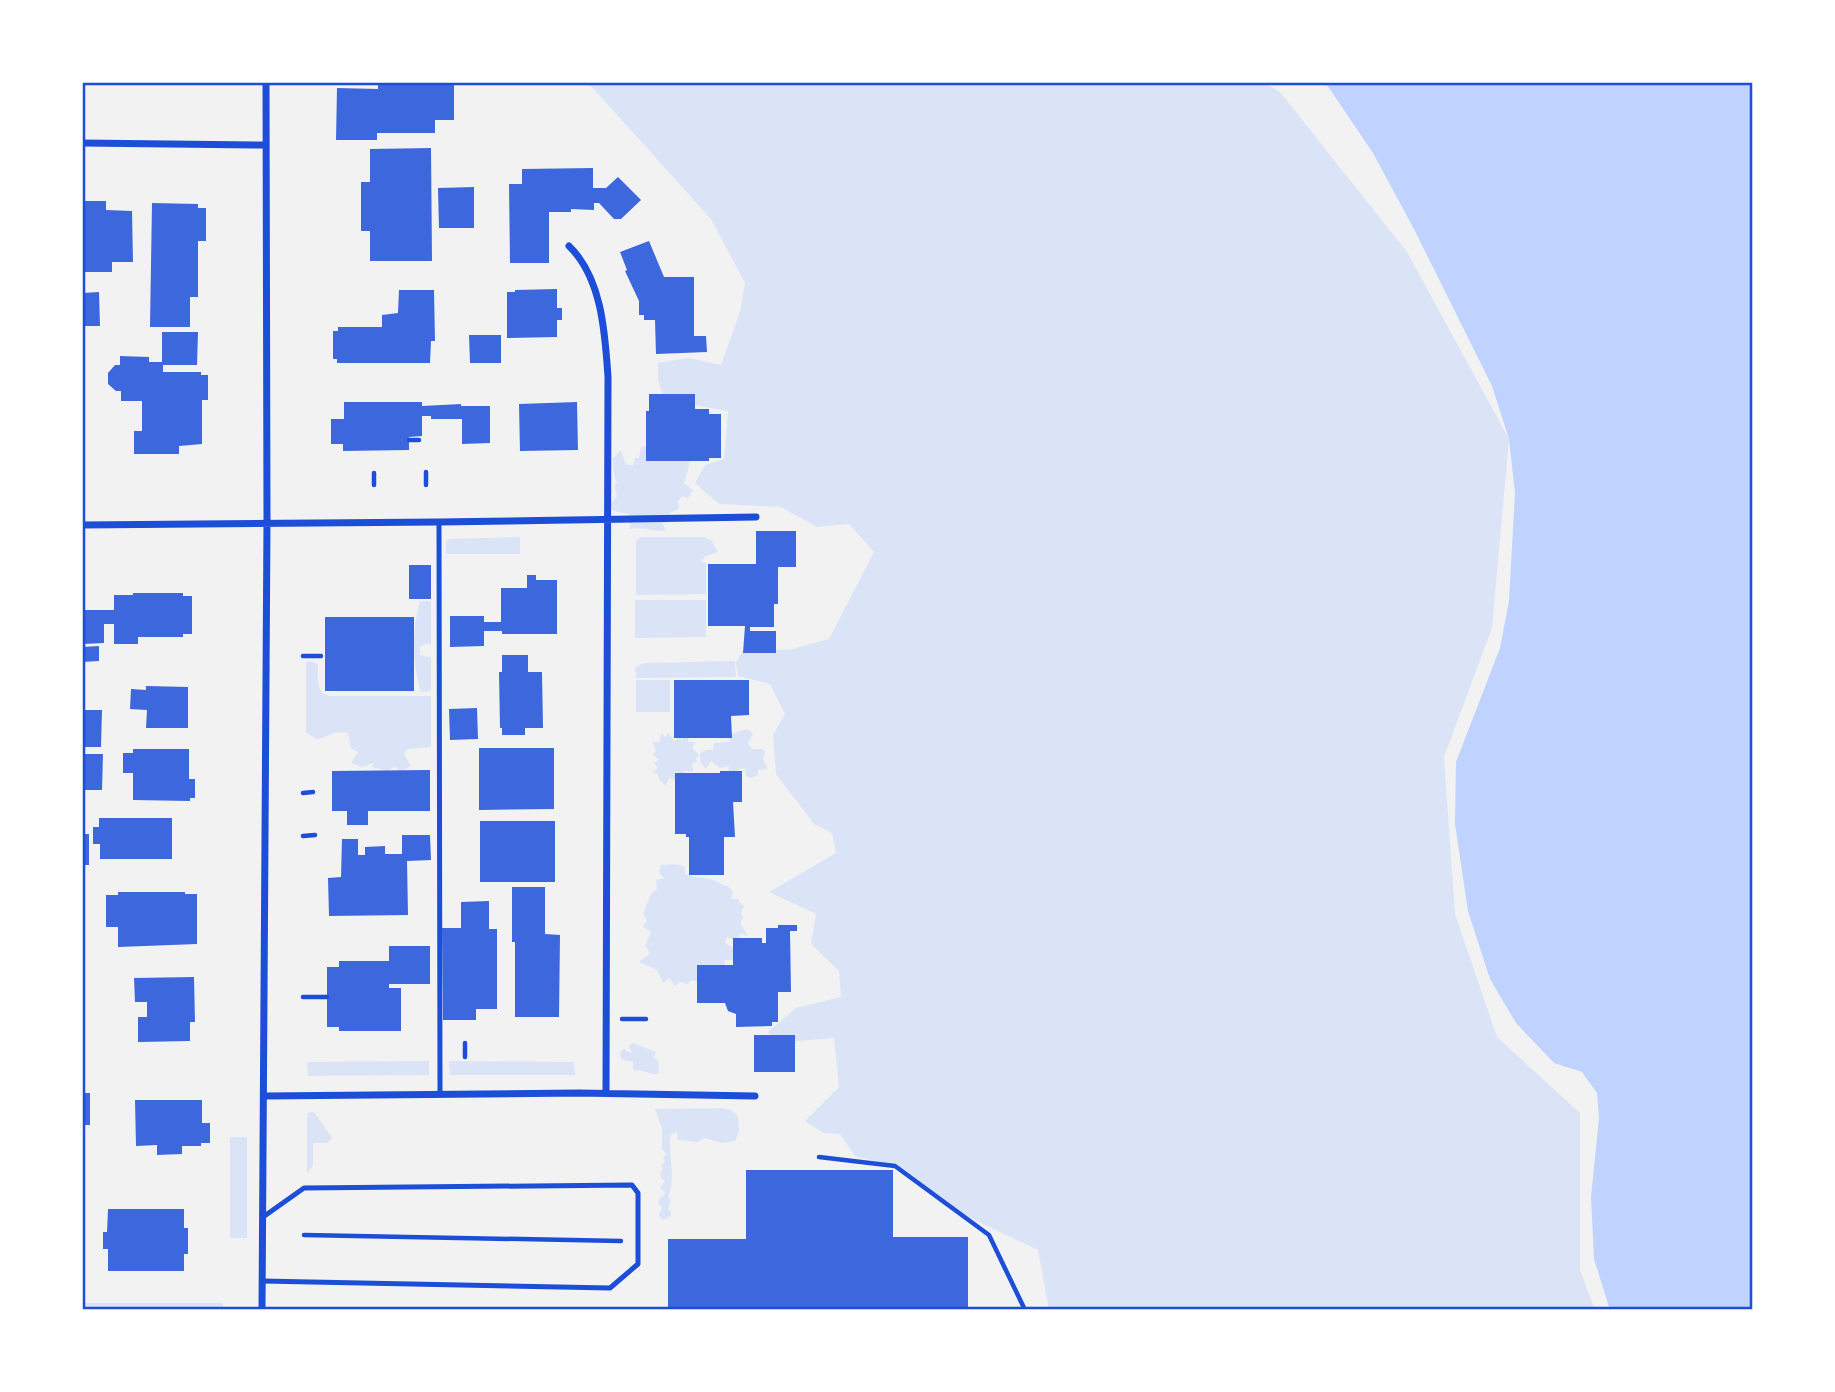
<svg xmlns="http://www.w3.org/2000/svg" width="1835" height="1392" viewBox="0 0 1835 1392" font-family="'Titillium Web',sans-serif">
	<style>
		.green { fill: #dbe4f7 }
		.water { fill: #bfd3fe }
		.building { fill: #3d67dc }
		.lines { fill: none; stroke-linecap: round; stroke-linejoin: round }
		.path { stroke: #1d4ed8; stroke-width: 4.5 }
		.service { stroke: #1d4ed8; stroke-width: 5 }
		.minor { stroke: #1d4ed8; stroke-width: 7 }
		.neatline { fill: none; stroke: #1d4ed8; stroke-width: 2.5 }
	</style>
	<rect width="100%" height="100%" fill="#f2f2f2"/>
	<path class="green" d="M 576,82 L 1263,82 L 1280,92 L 1407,252 L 1509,439 L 1492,628 L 1444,757 L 1455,914 L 1497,1037 L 1580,1113 L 1580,1270 L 1595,1310 L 1049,1310 L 1038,1250 L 943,1205 L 899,1168 L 855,1156 L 840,1134 L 823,1133 L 805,1121 L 839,1087 L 834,1038 L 776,1043 L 768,1032 L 796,1008 L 841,997 L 839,971 L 811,944 L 816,914 L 769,892 L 836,853 L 832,833 L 814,824 L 776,774 L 773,735 L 785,714 L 770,684 L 738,676 L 736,663 L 744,649 L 789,650 L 829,639 L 874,552 L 849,524 L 817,527 L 781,507 L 719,504 L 695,483 L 705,465 L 724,459 L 728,411 L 664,400 L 658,380 L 658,363 L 688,358 L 721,365 L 740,312 L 745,283 L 711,219 L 591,86 Z
		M 651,446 L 691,458 L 684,483 L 693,490 L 688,498 L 682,496 L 678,501 L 679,509 L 670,513 L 673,522 L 662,523 L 666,530 C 654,533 643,526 630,529 L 629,514 L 614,511 L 610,505 L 617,496 L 614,485 L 617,483 C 613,476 614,466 612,459 L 621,450 L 626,465 L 633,465 L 635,458 L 639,458 L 641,447 Z
		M 520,537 L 520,554 L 446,554 L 446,542 L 449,539 Z
		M 640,537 L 704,537 L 712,541 L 718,552 L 706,556 L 701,561 L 706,563 L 706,594 L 636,595 L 636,541 Z
		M 635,600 L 706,600 L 706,637 L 635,638 Z
		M 420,601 L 431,601 L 431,645 L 427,643 L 420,647 L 420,655 L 431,658 L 431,691 L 421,692 C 412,665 412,628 420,601 Z
		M 310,661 L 318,664 C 318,676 315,692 329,696 L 431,696 L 431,747 L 408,749 L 404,754 L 411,766 L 401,771 L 395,767 L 387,771 L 372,767 L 373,763 L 362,767 L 351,763 L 358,752 L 351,748 L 348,733 C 336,729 329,737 317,739 L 306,733 L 306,662 Z
		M 735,661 L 736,677 L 636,678 L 635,667 L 644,663 Z
		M 636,680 L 670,680 L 670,712 L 636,712 Z
		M 743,730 L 749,730 L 753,734 L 748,743 L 752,749 L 762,749 L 765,752 L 763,759 L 768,769 L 758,770 L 758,775 L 751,778 L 746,776 L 745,768 L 738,769 L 739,773 L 728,778 L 729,766 L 720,768 L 711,761 L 706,769 L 700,762 L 700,753 L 706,750 L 713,750 L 714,743 L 730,742 L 727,736 Z
		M 661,733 L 666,737 L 668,733 L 675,741 L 681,734 L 681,740 L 689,733 L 688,742 L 695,742 L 692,748 L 699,755 L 696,759 L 697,762 L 692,763 L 693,772 L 685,771 L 685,777 L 676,771 L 679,782 L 669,778 L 666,786 L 659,779 L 658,774 L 652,772 L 658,768 L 654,763 L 659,760 L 653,755 L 656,751 L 652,742 L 659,742 Z
		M 676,864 L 685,867 L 685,874 C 695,878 702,877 710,879 C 717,881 720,885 728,886 L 733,892 L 731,899 L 739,899 L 739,902 L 744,906 L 741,913 L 743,918 L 740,923 L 748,936 L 740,933 L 738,942 L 727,937 L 725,943 L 740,952 L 738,960 L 725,960 L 723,971 L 704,983 L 691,980 L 688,984 L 680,982 L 675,986 L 669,978 L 663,983 L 657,970 L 639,962 L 650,953 L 645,946 L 651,932 L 643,927 L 647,920 L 643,914 L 651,894 L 657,889 L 656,880 L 664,878 L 659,873 L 661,865 Z
		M 633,1043 L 656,1052 L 654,1057 L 659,1063 L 658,1074 C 649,1075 643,1069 635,1071 L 633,1069 L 633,1062 L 621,1059 L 620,1053 L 623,1049 L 632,1053 L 629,1046 Z
		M 429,1061 L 429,1075 L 308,1076 L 307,1062 Z
		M 449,1061 L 574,1062 L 575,1075 L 450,1075 Z
		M 722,1108 L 731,1110 L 738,1116 L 739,1132 L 735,1141 L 722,1143 L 704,1138 L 698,1142 L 678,1140 L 677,1132 L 671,1134 C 667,1150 677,1180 668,1196 L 671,1201 L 668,1209 L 671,1212 L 671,1216 L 663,1220 L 659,1215 L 662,1207 L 658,1203 L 661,1196 L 664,1196 L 665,1192 L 660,1188 L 665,1181 L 661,1178 L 660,1172 L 663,1169 L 661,1165 L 665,1161 L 663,1158 L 666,1154 L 662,1149 L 662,1128 L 655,1109 Z
		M 311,1112 L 315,1113 L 332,1138 L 328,1143 L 313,1143 L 313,1166 L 307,1173 L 307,1119 L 308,1113 Z
		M 230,1137 L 247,1137 L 247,1238 L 230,1238 Z
		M 82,1303 L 223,1303 L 223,1310 L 82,1310 Z"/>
	<path class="water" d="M 1325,82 L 1753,82 L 1753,1310 L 1610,1310 L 1594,1259 L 1591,1197 L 1599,1118 L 1597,1093 L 1582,1072 L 1554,1063 L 1516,1023 L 1490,979 L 1468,911 L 1455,824 L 1456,762 L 1500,648 L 1509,601 L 1515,493 L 1509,439 L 1492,386 L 1415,231 L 1373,153 Z"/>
	<path class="building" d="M 378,82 L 454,82 L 454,120 L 435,120 L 435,133 L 377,133 L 377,140 L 336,140 L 337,88 L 378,89 Z
		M 431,148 L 432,261 L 370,261 L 370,231 L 361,231 L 361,182 L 370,182 L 370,149 Z
		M 593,168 L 593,188 L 606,188 L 618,177 L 641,200 L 621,219 L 614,219 L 599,203 L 594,203 L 594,210 L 571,209 L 571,212 L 549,212 L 549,263 L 510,263 L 509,184 L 522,184 L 522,169 Z
		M 474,187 L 474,228 L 439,228 L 438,188 Z
		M 82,201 L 106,201 L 106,210 L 132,211 L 133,262 L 112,262 L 112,272 L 84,272 Z
		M 152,203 L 198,204 L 198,208 L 206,208 L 206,241 L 198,241 L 198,297 L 190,297 L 190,327 L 150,327 Z
		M 649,241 L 664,277 L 694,277 L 694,336 L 706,336 L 707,352 L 656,354 L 655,320 L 644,320 L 644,315 L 639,315 L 639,301 L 625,271 L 627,270 L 620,252 Z
		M 557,289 L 557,308 L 562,308 L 562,320 L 557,320 L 557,337 L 507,338 L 507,292 L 515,292 L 515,290 Z
		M 399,290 L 434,290 L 435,341 L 431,341 L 430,363 L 337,363 L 337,359 L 333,359 L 333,331 L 338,331 L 338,327 L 382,327 L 382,315 L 398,313 Z
		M 99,292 L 100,326 L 82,326 L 82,293 Z
		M 162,332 L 198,332 L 197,365 L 163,365 L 163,372 L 201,372 L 201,375 L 208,375 L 208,400 L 202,400 L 202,444 L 179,446 L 179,454 L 134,454 L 134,431 L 142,431 L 142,401 L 121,401 L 121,391 L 116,391 L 108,384 L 108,373 L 115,365 L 120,365 L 120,356 L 149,357 L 149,362 L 162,362 Z
		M 469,335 L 501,335 L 501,363 L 470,363 Z
		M 649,394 L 695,394 L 695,409 L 709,409 L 709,414 L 721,414 L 721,458 L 709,458 L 709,461 L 646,461 L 646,411 L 649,411 Z
		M 344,402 L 422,402 L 422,406 L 461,404 L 461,406 L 490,406 L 490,443 L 462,444 L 462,419 L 431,419 L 431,416 L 422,416 L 422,436 L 409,437 L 409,450 L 343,451 L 343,444 L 331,444 L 331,419 L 344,419 Z
		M 577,402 L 578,450 L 520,451 L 519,404 Z
		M 756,531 L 796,531 L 796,567 L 778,567 L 778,604 L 774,604 L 774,627 L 750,627 L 750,631 L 776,631 L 776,653 L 743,653 L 745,626 L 708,626 L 708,564 L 756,564 Z
		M 409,565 L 431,565 L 431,599 L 409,599 Z
		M 527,575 L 536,575 L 536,580 L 557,580 L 557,634 L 502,634 L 502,631 L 484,631 L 484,646 L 450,647 L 450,616 L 484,616 L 484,622 L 501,622 L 501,588 L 527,588 Z
		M 133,593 L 183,593 L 183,596 L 192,596 L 192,634 L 183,634 L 183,637 L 138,637 L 138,644 L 114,644 L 114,624 L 104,624 L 104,643 L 83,644 L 83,610 L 114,610 L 114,595 L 133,595 Z
		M 325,617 L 414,617 L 414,691 L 325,691 Z
		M 99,646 L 99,661 L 82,662 L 82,647 Z
		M 502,655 L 528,655 L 528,672 L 542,672 L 543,728 L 525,728 L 525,735 L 502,735 L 502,728 L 500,728 L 499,672 L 502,672 Z
		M 674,680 L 749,680 L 749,715 L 731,716 L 732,738 L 674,738 Z
		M 146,686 L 188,687 L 188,728 L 146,728 L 147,710 L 130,709 L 131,689 L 146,690 Z
		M 477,708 L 478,739 L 450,740 L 449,709 Z
		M 82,710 L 102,710 L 101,747 L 82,747 Z
		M 479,748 L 554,748 L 554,809 L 479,810 Z
		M 133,749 L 189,749 L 189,779 L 195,779 L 195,798 L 190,798 L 190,801 L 133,800 L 133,773 L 123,773 L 123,753 L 133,753 Z
		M 82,754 L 103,754 L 102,790 L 82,790 Z
		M 430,770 L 430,811 L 368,811 L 368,825 L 347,825 L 347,811 L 332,811 L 332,771 Z
		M 720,771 L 742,771 L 742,802 L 733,802 L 735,837 L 724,837 L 724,875 L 689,875 L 689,837 L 686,837 L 686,834 L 675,834 L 675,773 L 720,773 Z
		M 99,818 L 172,818 L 172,859 L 100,859 L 100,844 L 93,844 L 93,827 L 99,827 Z
		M 480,821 L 555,821 L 555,882 L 480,882 Z
		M 82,834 L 89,834 L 89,865 L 82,865 Z
		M 402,835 L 430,835 L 431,860 L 407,861 L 408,915 L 329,916 L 328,878 L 341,877 L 342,839 L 358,839 L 358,855 L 365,855 L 365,847 L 385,846 L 385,854 L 402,854 Z
		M 512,887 L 545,887 L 545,934 L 560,935 L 559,1017 L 515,1017 L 515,942 L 512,942 Z
		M 118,892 L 185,892 L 185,894 L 197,894 L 197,944 L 118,947 L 118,927 L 106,927 L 106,895 L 118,895 Z
		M 489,901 L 489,929 L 497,929 L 497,1009 L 476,1009 L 476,1020 L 443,1020 L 442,928 L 461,928 L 461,902 Z
		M 778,925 L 797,925 L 797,931 L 790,931 L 791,992 L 778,992 L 778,1022 L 772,1022 L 772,1026 L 736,1027 L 736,1014 L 728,1011 L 725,1003 L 697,1003 L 697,965 L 733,965 L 733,938 L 762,938 L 762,943 L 766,943 L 766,928 L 778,928 Z
		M 389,946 L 430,946 L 430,984 L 389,984 L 389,988 L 401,988 L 401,1031 L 339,1031 L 339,1027 L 327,1027 L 327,967 L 339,967 L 339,961 L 389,961 Z
		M 194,977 L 195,1022 L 190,1022 L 190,1041 L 138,1042 L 138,1017 L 147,1017 L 147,1002 L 135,1002 L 134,978 Z
		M 754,1035 L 795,1035 L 795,1072 L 754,1072 Z
		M 82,1093 L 90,1093 L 90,1125 L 82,1125 Z
		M 135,1100 L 202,1100 L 202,1123 L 210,1123 L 210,1143 L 201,1143 L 201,1146 L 182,1146 L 182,1154 L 157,1155 L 157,1145 L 136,1146 Z
		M 746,1170 L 893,1170 L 893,1237 L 968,1237 L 968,1308 L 738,1310 L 738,1308 L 668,1308 L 668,1239 L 746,1239 Z
		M 108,1209 L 184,1209 L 184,1228 L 188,1228 L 188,1254 L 184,1254 L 184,1271 L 108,1271 L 108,1249 L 103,1249 L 103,1232 L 107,1232 Z"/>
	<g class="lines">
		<path class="path" d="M 409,440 L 419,440
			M 426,472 L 426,485
			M 374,473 L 374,485
			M 303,656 L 321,656
			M 303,793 L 313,792
			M 303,836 L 315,835
			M 303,997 L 327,997
			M 622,1019 L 646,1019
			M 465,1057 L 465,1043
			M 819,1157 L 895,1166 L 989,1235 L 1025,1310
			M 304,1235 L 621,1241"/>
		<path class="service" d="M 439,522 L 440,1095
			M 262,1281 L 610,1288 L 638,1264 L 638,1193 L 632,1185 L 304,1188 L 263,1217"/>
		<path class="minor" d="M 82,143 L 265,145
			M 569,246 C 602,278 605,333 608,377 L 606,1093
			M 82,525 L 439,522 L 756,517
			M 265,1096 L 579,1093 L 755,1096
			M 262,1310 L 267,522 L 266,82"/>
	</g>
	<rect width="1835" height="1392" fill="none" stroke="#ffffff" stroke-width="168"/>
	<rect x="84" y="84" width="1667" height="1224" class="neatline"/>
</svg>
